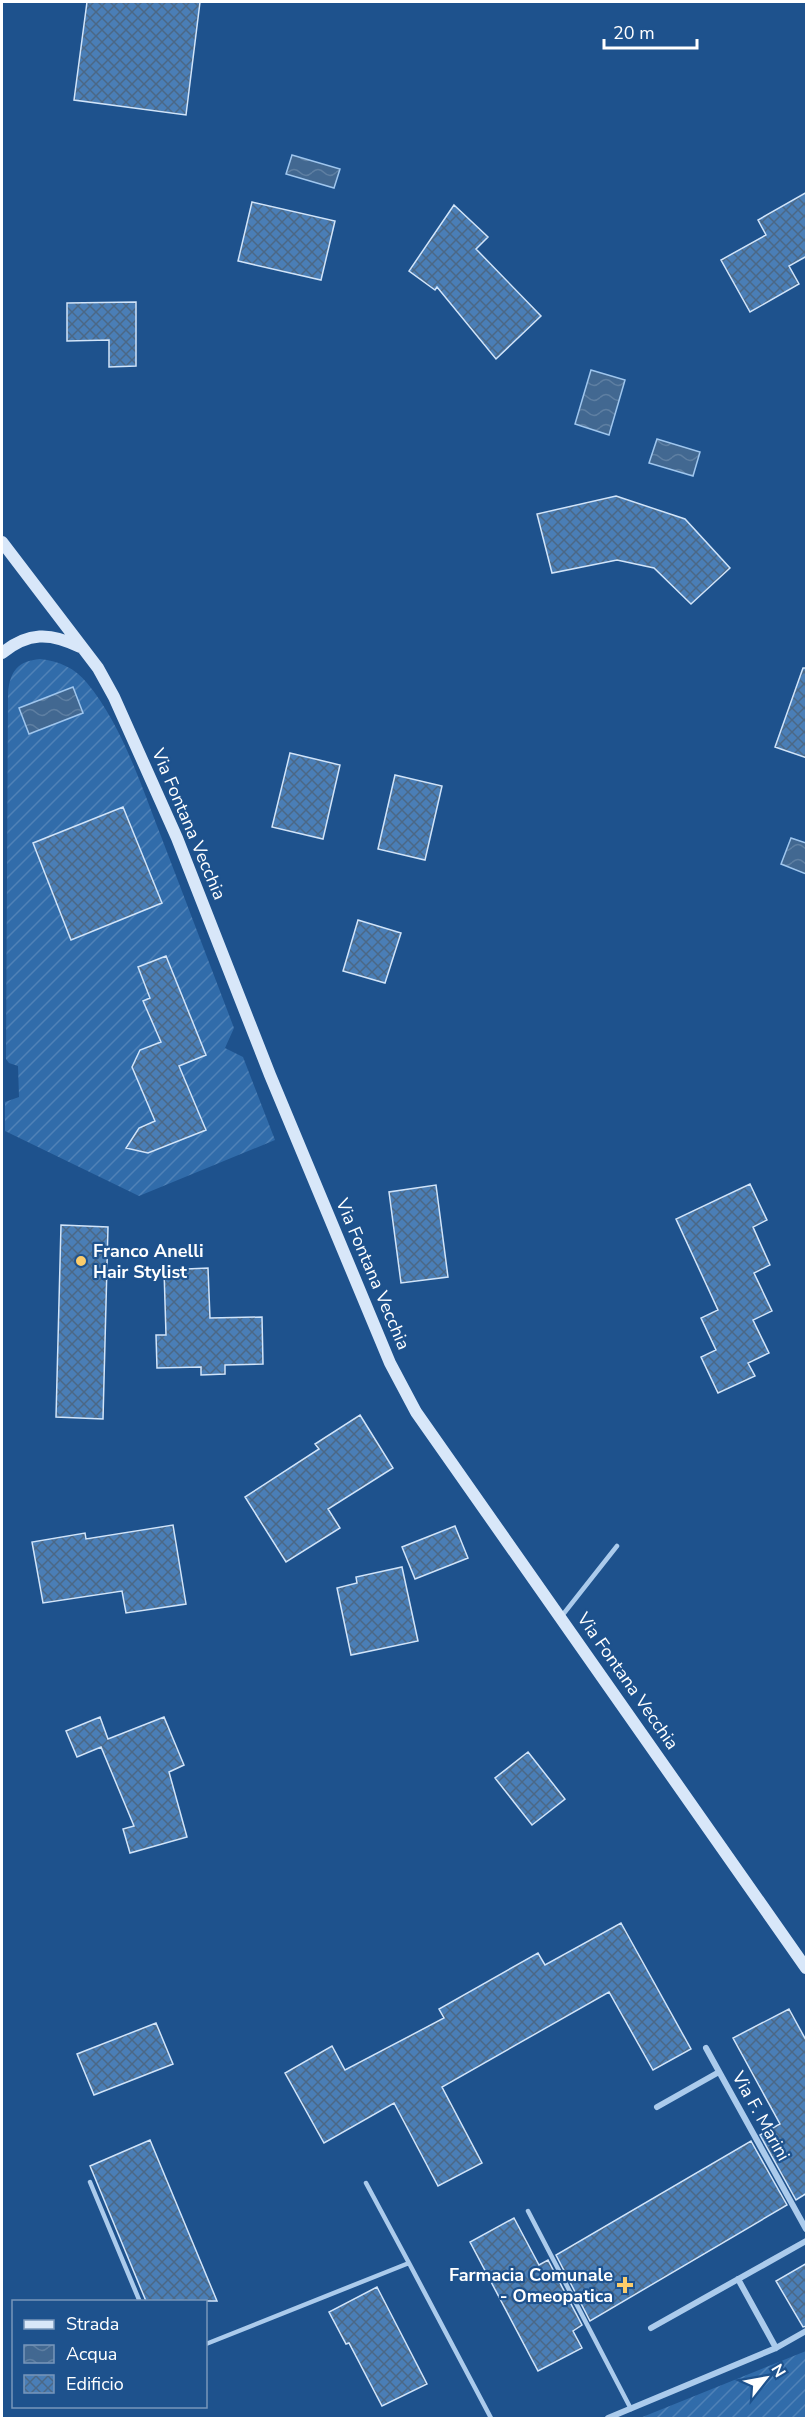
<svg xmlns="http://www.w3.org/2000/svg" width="808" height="2420" viewBox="0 0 808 2420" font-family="'Nunito Sans',sans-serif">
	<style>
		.garden { fill: url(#garden-furrows); fill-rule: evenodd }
		.water { fill: url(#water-waves); stroke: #9fc6ee; stroke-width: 1.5 }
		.building { fill: url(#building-cross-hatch); stroke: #d1e4f9; stroke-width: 1.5 }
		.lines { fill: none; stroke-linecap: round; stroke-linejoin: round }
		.lane { stroke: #abcbec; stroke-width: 4.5 }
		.street { stroke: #abcbec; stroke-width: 6 }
		.secondary { stroke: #d8e7f9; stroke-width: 12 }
		.poi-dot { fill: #fbcc6b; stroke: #1e528d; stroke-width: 2 }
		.labels { text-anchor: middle; stroke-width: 4.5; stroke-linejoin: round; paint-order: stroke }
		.street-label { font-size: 18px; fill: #fff; stroke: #1e528d }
		.poi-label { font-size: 18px; font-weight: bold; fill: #fff; stroke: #1e528d; text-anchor: start }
	</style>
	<defs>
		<pattern id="garden-furrows" width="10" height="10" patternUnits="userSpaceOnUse" patternTransform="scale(1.5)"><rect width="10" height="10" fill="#316caa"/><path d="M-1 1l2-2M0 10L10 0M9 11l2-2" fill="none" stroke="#5082b7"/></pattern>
		<pattern id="water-waves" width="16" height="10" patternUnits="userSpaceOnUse" patternTransform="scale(1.5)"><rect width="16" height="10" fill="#426891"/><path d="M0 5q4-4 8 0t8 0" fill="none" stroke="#5e7fa2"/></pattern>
		<pattern id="building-cross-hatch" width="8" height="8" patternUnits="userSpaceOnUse" patternTransform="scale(1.5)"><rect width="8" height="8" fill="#4a7eb6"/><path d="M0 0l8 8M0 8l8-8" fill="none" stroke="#4b6886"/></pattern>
	</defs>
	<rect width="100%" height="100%" fill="#1e528d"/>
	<path class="garden" d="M 40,659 C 59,661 75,668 87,683 C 120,722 141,784 159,831 C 184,897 209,962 234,1028 L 225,1048 L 243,1057 L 275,1140 L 139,1196 L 5,1131 L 5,1102 L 19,1097 L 18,1066 L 9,1063 L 6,1059 L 8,693 C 10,671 18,661 40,659 ZM 123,807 L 162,903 L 72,940 L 33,843 ZM 166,956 L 206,1055 L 139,1082 L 175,1036 L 151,1021 L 143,1001 L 150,998 L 138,968 ZM 180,1067 L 205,1130 L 148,1153 L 133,1150 L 130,1142 L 139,1128 L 171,1114 L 139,1083 Z
		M 806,2351 L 806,2418 L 640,2418 Z"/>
	<path class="water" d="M 292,155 L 340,169 L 334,188 L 286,174 Z
		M 591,370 L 625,380 L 609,435 L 575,424 Z
		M 657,439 L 700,452 L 693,476 L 649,463 Z
		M 73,687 L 83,713 L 29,734 L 19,708 Z
		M 791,838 L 806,843 L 806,874 L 781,864 Z"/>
	<path class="building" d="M 87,2 L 200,2 L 186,115 L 74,100 Z
		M 807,192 L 807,256 L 789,266 L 799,284 L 750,312 L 721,260 L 766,235 L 758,220 Z
		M 252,202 L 335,221 L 321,280 L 238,261 Z
		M 454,205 L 488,237 L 476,249 L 541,316 L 496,359 L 437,287 L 435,290 L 409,271 Z
		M 136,302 L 136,366 L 109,367 L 109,340 L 67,341 L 67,303 Z
		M 616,496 L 685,519 L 730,568 L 691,604 L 654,568 L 617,560 L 552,573 L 537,514 Z
		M 803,668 L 807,668 L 807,758 L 775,747 Z
		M 290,753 L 340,765 L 323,839 L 272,827 Z
		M 395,775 L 442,786 L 425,860 L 378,849 Z
		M 123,807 L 162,903 L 71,940 L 33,843 Z
		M 358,920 L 401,933 L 385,983 L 343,971 Z
		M 166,956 L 206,1055 L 179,1066 L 206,1130 L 148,1153 L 126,1148 L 139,1128 L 155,1121 L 132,1067 L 140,1050 L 161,1042 L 143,1001 L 150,998 L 138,967 Z
		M 750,1184 L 767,1220 L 753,1227 L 770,1265 L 754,1273 L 772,1311 L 753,1320 L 769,1353 L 748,1363 L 755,1376 L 718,1393 L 701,1357 L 716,1350 L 701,1318 L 718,1310 L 676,1219 Z
		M 436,1185 L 448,1277 L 401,1283 L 389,1192 Z
		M 61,1225 L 108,1227 L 103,1419 L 56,1417 Z
		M 208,1268 L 210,1318 L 262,1317 L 263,1364 L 225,1365 L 225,1374 L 201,1375 L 201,1367 L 157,1368 L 156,1335 L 166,1335 L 164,1270 Z
		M 360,1415 L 393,1468 L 328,1509 L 340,1528 L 286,1562 L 245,1497 L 319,1449 L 315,1444 Z
		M 173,1525 L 186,1604 L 126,1613 L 122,1591 L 43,1603 L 32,1542 L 85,1533 L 86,1539 Z
		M 455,1526 L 468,1558 L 415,1579 L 402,1547 Z
		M 402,1567 L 418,1641 L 351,1655 L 337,1588 L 357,1583 L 356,1577 Z
		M 100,1717 L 108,1739 L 164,1717 L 184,1765 L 169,1772 L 187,1837 L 130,1853 L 123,1829 L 134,1826 L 101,1747 L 77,1757 L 66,1731 Z
		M 528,1752 L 565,1799 L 532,1825 L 495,1778 Z
		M 621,1923 L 691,2049 L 653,2070 L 609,1992 L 442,2087 L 482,2163 L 438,2186 L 394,2103 L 324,2143 L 285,2073 L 332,2046 L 345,2070 L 444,2018 L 439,2009 L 538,1953 L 545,1965 Z
		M 789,2009 L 807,2042 L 807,2193 L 796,2200 L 760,2135 L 780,2124 L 733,2038 Z
		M 156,2023 L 173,2064 L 94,2095 L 77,2054 Z
		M 150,2140 L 217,2301 L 146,2301 L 90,2166 Z
		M 751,2141 L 787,2205 L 590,2321 L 556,2255 Z
		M 514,2218 L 539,2265 L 548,2260 L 582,2325 L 573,2331 L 582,2348 L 538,2371 L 470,2242 Z
		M 807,2263 L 807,2326 L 803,2327 L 776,2281 Z
		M 377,2287 L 427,2384 L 382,2406 L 349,2343 L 346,2344 L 329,2312 Z"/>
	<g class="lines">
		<path class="lane" d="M 561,1617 L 617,1546
			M 90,2182 L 140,2302
			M 366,2183 L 409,2263
			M 528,2211 L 631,2409
			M 206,2344 L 409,2263 L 491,2418"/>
		<path class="street" d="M 706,2048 L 806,2229
			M 657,2107 L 719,2072
			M 738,2279 L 776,2348
			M 651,2328 L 806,2241
			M 608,2418 L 776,2348 L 806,2331"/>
		<path class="secondary" d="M 2,542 L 98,668 L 114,697 L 177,838 L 270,1075 L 390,1363 L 416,1412 L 806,1968
			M 2,653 C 28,632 50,632 80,647"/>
	</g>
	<g class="poi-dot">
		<circle cx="81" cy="1261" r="6"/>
		<path d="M622 2276h6v6h6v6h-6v6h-6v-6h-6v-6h6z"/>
	</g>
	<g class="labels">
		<g class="street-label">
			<text transform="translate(189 824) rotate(67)" y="6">Via Fontana Vecchia</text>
			<text transform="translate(373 1274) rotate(67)" y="6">Via Fontana Vecchia</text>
			<text transform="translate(628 1681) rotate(55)" y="6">Via Fontana Vecchia</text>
			<text transform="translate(761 2116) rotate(61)" y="6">Via F. Marini</text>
		</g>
		<g class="poi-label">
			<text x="93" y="1257">Franco Anelli<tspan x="93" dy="21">Hair Stylist</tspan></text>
			<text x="613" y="2281" text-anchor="end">Farmacia Comunale<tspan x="613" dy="21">- Omeopatica</tspan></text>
		</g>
	</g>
	<rect width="808" height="2420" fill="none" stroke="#ffffff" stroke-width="6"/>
	<rect x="12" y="2300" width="195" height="108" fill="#1e528d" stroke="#7897bb" stroke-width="1.5"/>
	<rect x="24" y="2320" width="30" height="9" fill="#d8e7f9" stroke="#7897bb" stroke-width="1.5"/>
	<text x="66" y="2330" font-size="18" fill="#ffffff">Strada</text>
	<rect x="24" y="2345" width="30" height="18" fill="url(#water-waves)" stroke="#7897bb" stroke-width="1.5"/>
	<text x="66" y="2360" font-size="18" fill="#ffffff">Acqua</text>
	<rect x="24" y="2375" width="30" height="18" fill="url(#building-cross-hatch)" stroke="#7897bb" stroke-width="1.5"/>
	<text x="66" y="2390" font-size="18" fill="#ffffff">Edificio</text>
	<g transform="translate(766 2378) rotate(59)" stroke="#1e528d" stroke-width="4.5" paint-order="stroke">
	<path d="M0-4.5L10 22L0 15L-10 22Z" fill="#ffffff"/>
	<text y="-9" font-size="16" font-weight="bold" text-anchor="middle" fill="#ffffff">N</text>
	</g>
	<path d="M604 39v9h93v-9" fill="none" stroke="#ffffff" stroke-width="3"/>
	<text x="613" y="39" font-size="18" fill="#ffffff" stroke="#1e528d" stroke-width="4.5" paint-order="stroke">20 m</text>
</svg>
